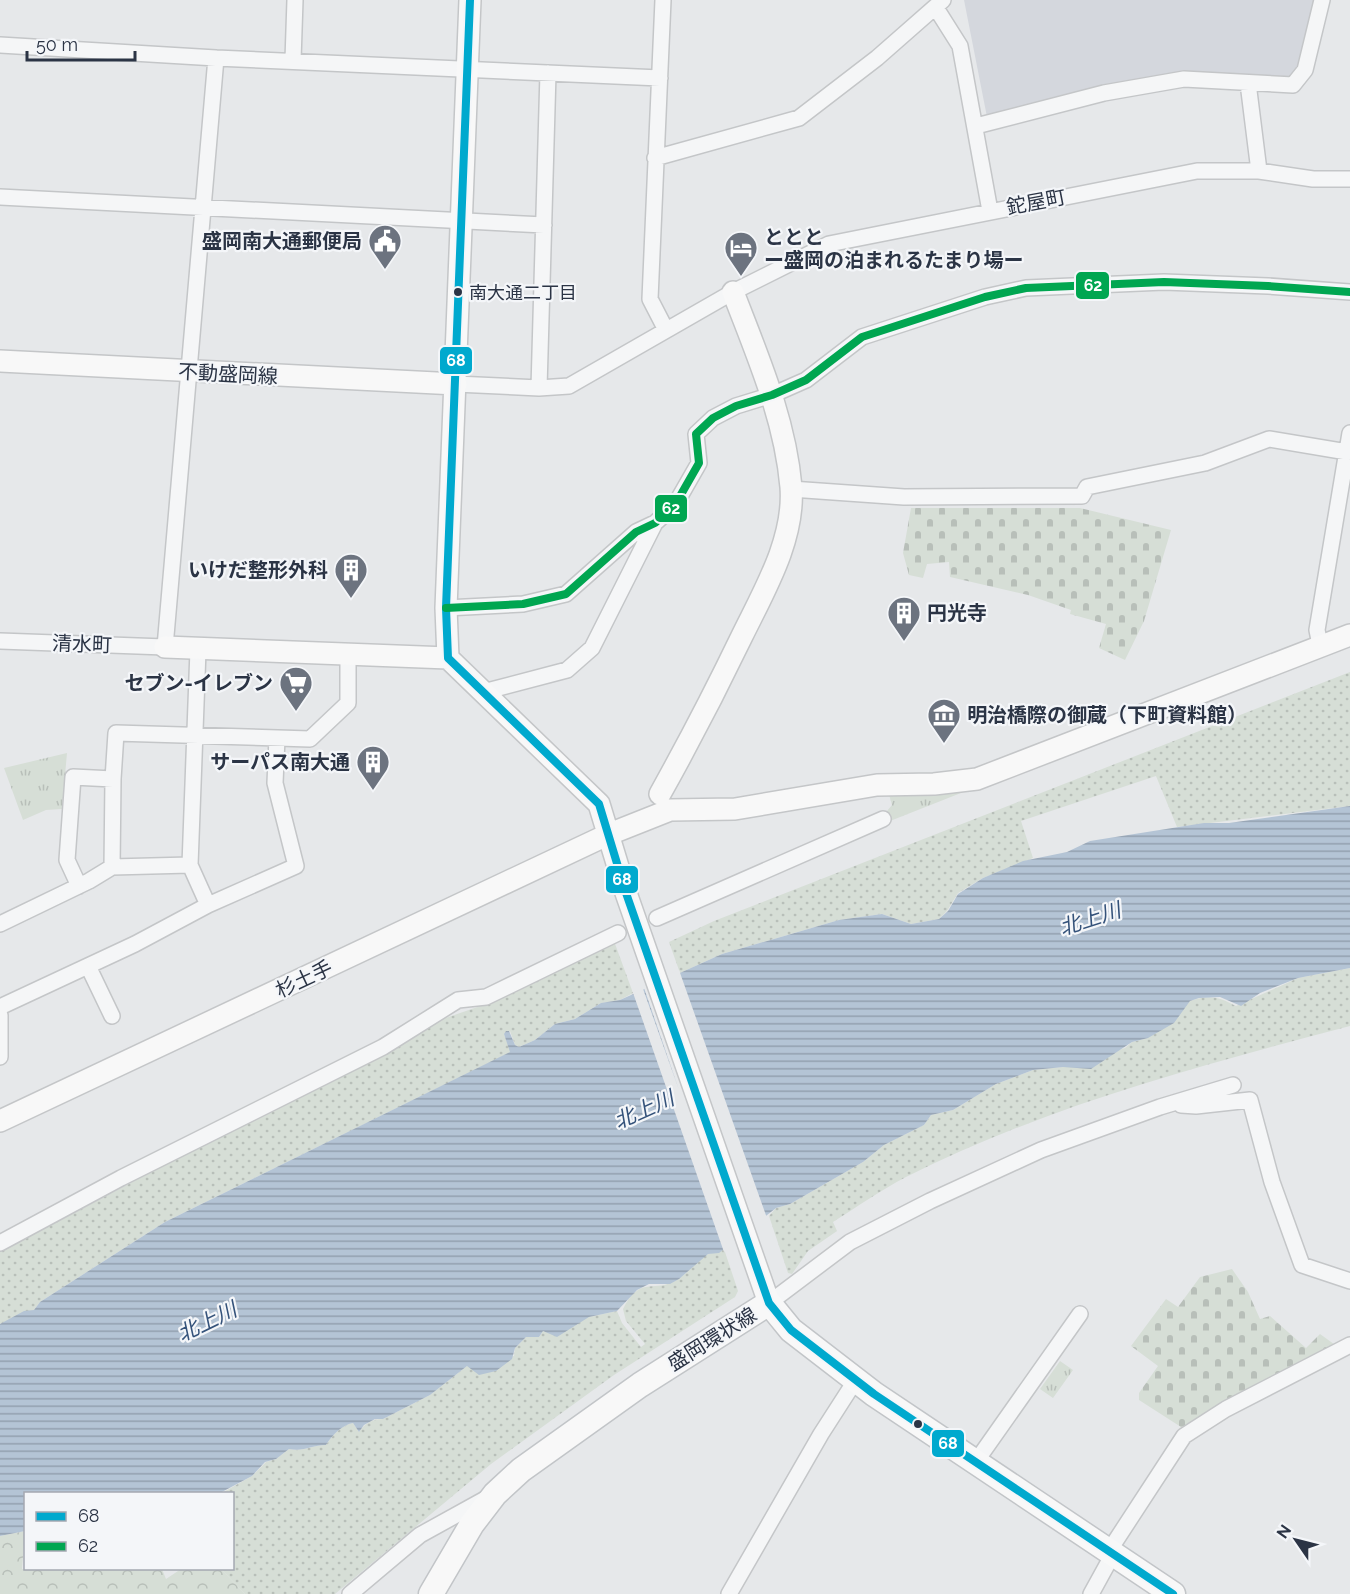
<svg xmlns="http://www.w3.org/2000/svg" width="1350" height="1594" viewBox="0 0 1350 1594" font-family="Raleway,'Noto Sans JP',sans-serif">
	<style>
		.built { fill: #d4d7dd }
		.grass { fill: url(#grass-dots) }
		.forest { fill: url(#forest-crowns) }
		.cemetery { fill: url(#cemetery-stones) }
		.park { fill: url(#park-tufts) }
		.water { fill: url(#water-rules) }
		.pier { fill: #e6e8ea }
		.lines { fill: none; stroke-linecap: round; stroke-linejoin: round }
		.street-casing { stroke: #c4c6c8; stroke-width: 18 }
		.secondary-casing { stroke: #c4c6c8; stroke-width: 24 }
		.primary-casing { stroke: #c2c5c8; stroke-width: 27 }
		.street { stroke: #f5f6f7; stroke-width: 15 }
		.secondary { stroke: #f8f8f8; stroke-width: 21 }
		.primary { stroke: #f8f8f8; stroke-width: 24 }
		.bus-1-casing { stroke: #f4f6f9; stroke-width: 12 }
		.bus-2-casing { stroke: #f4f6f9; stroke-width: 12 }
		.bus-1 { stroke: #00a9ce; stroke-width: 8 }
		.bus-2 { stroke: #00a651; stroke-width: 8 }
		.bus-dot { fill: #2b3445; stroke: #f4f6f9; stroke-width: 2 }
		.labels { text-anchor: middle; stroke-width: 4.5; stroke-linejoin: round; paint-order: stroke }
		.bus-label { font-size: 18px; fill: #2b3445; stroke: #f4f6f9; text-anchor: start }
		.street-label { font-size: 20px; fill: #2b3445; stroke: #f4f6f9 }
		.poi-label { font-size: 20px; font-weight: bold; fill: #2b3445; stroke: #f4f6f9; text-anchor: end }
		.water-label { font-size: 21px; font-style: italic; fill: #34527a; stroke: #f4f6f9 }
		.line-badge { stroke: #f4f6f9; stroke-width: 2 }
		.badge-label { font-size: 16px; text-anchor: middle; font-weight: bold; fill: #fff }
	</style>
	<defs>
		<pattern id="grass-dots" width="8" height="8" patternUnits="userSpaceOnUse" patternTransform="scale(1.5)"><rect width="8" height="8" fill="#d6ded6"/><path d="M2 2h.1M6 6h.1" fill="none" stroke="#b8bfb9" stroke-width="1.8" stroke-linecap="round"/></pattern>
		<pattern id="forest-crowns" width="20" height="18" patternUnits="userSpaceOnUse" patternTransform="scale(1.5)"><rect width="20" height="18" fill="#d6ded6"/><path d="M2 6a3 3 0 1 1 6 0M12 15a3 3 0 1 1 6 0" fill="none" stroke="#b8bfb9"/></pattern>
		<pattern id="cemetery-stones" width="16" height="16" patternUnits="userSpaceOnUse" patternTransform="scale(1.5)"><rect width="16" height="16" fill="#d6ded6"/><path d="M2 7V4a2 2 0 0 1 4 0v3zM10 15v-3a2 2 0 0 1 4 0v3z" fill="#b8bfb9"/></pattern>
		<pattern id="park-tufts" width="24" height="20" patternUnits="userSpaceOnUse" patternTransform="scale(1.5)"><rect width="24" height="20" fill="#d6ded6"/><path d="M3 7l-1-3M5 7V3M7 7l1-3M15 17l-1-3M17 17v-4M19 17l1-3" fill="none" stroke="#b8bfb9"/></pattern>
		<pattern id="water-rules" width="6" height="5" patternUnits="userSpaceOnUse" patternTransform="scale(1.5)"><rect width="6" height="5" fill="#b4c4d5"/><path d="M0 2.5h6" fill="none" stroke="#93a0af"/></pattern>
	</defs>
	<rect width="100%" height="100%" fill="#e6e8ea"/>
	<path class="built" d="M 964,0 L 1317,0 L 1302,63 L 1291,80 L 1183,73 L 987,117 Z"/>
	<path class="grass" d="M 1350,672 L 1350,806 L 1177,827 L 1156,776 L 1021,821 L 1033,858 L 983,878 L 958,893 L 947,911 L 939,919 L 911,924 L 882,914 L 839,920 L 722,954 L 680,973 L 669,942 L 714,921 Z
		M 614,941 L 633,993 L 620,1000 L 601,1003 L 575,1019 L 555,1024 L 535,1040 L 519,1047 L 515,1045 L 510,1031 L 504,1034 L 511,1052 L 165,1222 L 40,1302 L 34,1310 L 0,1324 L 0,1252 L 437,1021 L 489,1003 Z
		M 1350,968 L 1350,1026 C 1199,1066 1047,1106 906,1177 C 881,1190 857,1207 833,1222 L 837,1231 L 808,1251 L 792,1274 L 788,1273 L 769,1216 L 776,1208 L 790,1204 L 863,1162 L 884,1145 L 924,1125 L 931,1115 L 953,1110 L 996,1084 L 1033,1070 L 1063,1067 L 1125,1048 L 1132,1042 L 1148,1038 L 1190,1001 C 1208,994 1220,997 1236,1006 L 1298,978 Z
		M 724,1249 L 738,1291 L 735,1297 L 614,1375 L 491,1464 L 335,1594 L 245,1594 L 221,1569 L 232,1568 L 232,1494 L 220,1494 L 252,1476 L 266,1462 L 276,1459 L 289,1449 C 304,1452 312,1445 326,1445 C 332,1435 342,1425 353,1423 L 359,1432 C 365,1423 372,1419 383,1419 L 430,1395 L 467,1366 L 514,1356 L 515,1348 L 526,1337 L 539,1337 L 543,1331 L 550,1333 L 589,1317 L 617,1311 L 622,1323 L 641,1347 L 645,1344 L 626,1321 L 623,1309 C 640,1276 651,1292 673,1282 C 687,1275 694,1263 706,1255 C 712,1252 718,1253 724,1249 Z"/>
	<path class="forest" d="M 25,1531 L 22,1569 L 162,1569 L 166,1579 L 181,1569 L 221,1569 L 245,1594 L 0,1594 L 0,1536 Z"/>
	<path class="cemetery" d="M 911,508 L 1080,508 L 1171,530 L 1144,621 L 1125,660 L 1099,648 L 1106,624 L 1070,614 L 1071,610 L 1028,595 L 950,577 L 949,562 L 927,564 L 923,578 L 909,575 L 903,553 Z
		M 1232,1269 L 1248,1292 L 1260,1319 L 1270,1316 L 1306,1348 L 1320,1334 L 1338,1347 L 1301,1361 L 1188,1426 L 1181,1427 L 1139,1400 L 1139,1393 L 1158,1366 L 1131,1346 L 1166,1299 L 1178,1307 L 1200,1277 Z"/>
	<path class="park" d="M 67,753 L 62,809 L 46,810 L 23,820 L 4,768 Z
		M 964,787 L 966,791 L 885,823 L 882,817 L 892,805 L 888,791 Z
		M 1060,1361 L 1073,1370 L 1053,1398 L 1040,1389 Z"/>
	<path class="water" d="M 1350,806 L 1350,968 L 1298,978 L 1260,993 L 1241,1006 L 1220,997 L 1199,998 L 1190,1001 L 1174,1023 L 1148,1038 L 1132,1042 L 1091,1069 L 1063,1067 L 1033,1070 L 996,1084 L 953,1110 L 931,1115 L 924,1125 L 884,1145 L 863,1162 L 790,1204 L 776,1208 L 719,1253 L 708,1254 L 679,1279 L 670,1284 L 649,1284 L 637,1290 L 617,1311 L 589,1317 L 557,1337 L 543,1331 L 539,1337 L 526,1337 L 515,1348 L 512,1359 L 496,1371 L 479,1375 L 467,1366 L 430,1395 L 383,1419 L 375,1419 L 364,1425 L 359,1432 L 353,1423 C 342,1425 332,1435 326,1445 C 312,1445 304,1452 289,1449 L 276,1459 L 265,1462 L 252,1476 L 220,1493 L 26,1494 L 25,1531 L 0,1536 L 0,1324 L 24,1311 L 34,1310 L 40,1302 L 165,1222 L 510,1052 L 504,1034 L 506,1031 L 509,1031 L 515,1045 L 519,1047 L 535,1040 L 555,1024 L 575,1019 L 601,1003 L 620,1000 L 722,954 L 839,920 L 882,914 L 911,924 L 939,919 L 948,911 L 958,894 L 983,878 L 1023,861 L 1067,852 L 1090,841 L 1204,823 L 1229,823 Z"/>
	<path class="pier" d="M 679,970 L 768,1221 L 724,1252 L 632,990 L 642,986 L 679,1090 L 643,985 Z"/>
	<g class="lines">
		<defs>
			<path id="street" d="M 663,0 L 650,299 L 666,330
				M 936,8 L 960,46 L 990,211
				M 0,45 L 216,58 L 660,78
				M 293,60 L 295,0
				M 1248,83 L 1259,171
				M 976,126 L 1104,93 L 1184,79 L 1293,85 L 1305,70 L 1322,0
				M 655,158 L 799,118 L 877,58 L 943,0
				M 0,197 L 544,225
				M 456,384 L 539,388 L 569,386 L 733,292 L 829,244 L 1197,171 L 1259,171 L 1313,179 L 1350,179
				M 539,388 L 548,73
				M 791,489 L 904,497 L 1082,496 L 1087,487 L 1205,463 L 1269,439 L 1347,452
				M 446,608 L 523,604 L 566,594 L 636,532 L 655,523 L 675,505 L 699,463 L 696,434 L 713,418 L 736,406 L 772,395 L 806,380 L 862,337 L 985,297 L 1026,288 L 1164,282 L 1268,286 L 1350,292
				M 0,641 L 165,647 L 216,58
				M 1320,645 L 1317,630 L 1350,433
				M 483,692 L 567,670 L 592,648 L 655,523
				M 112,867 L 113,779
				M 79,886 L 67,860 L 73,777 L 113,779 L 116,733 L 310,739 L 348,703 L 348,655
				M 208,905 L 296,866 L 275,783 L 277,738
				M 657,918 L 883,819
				M 0,924 L 89,881 L 112,867 L 190,865 L 198,650
				M 88,966 L 112,1016
				M 0,1007 L 135,944 L 208,905 L 190,865
				M 0,1015 L 0,1057
				M 1181,1105 L 1196,1106 L 1250,1100 L 1272,1182 L 1302,1265 L 1350,1281
				M 0,1243 L 121,1178 L 383,1047 L 458,1000 L 486,997 L 618,933
				M 769,1303 L 850,1242 L 930,1201 L 1041,1150 L 1160,1107 L 1233,1085
				M 975,1463 L 1080,1314
				M 1109,1551 L 1184,1436 L 1226,1409 L 1350,1345
				M 350,1594 L 420,1535 L 487,1498
				M 729,1594 L 821,1434 L 857,1378
				M 1091,1594 L 1113,1554"/>
			<path id="secondary" d="M 470,0 L 446,608 L 448,658 L 599,804 L 626,893 L 769,1303
				M 0,361 L 456,384
				M 165,647 L 448,658
				M 660,794 C 689,742 716,690 742,636 C 764,591 795,539 791,487 C 785,418 757,355 733,292
				M 0,1121 L 607,835 L 670,810 L 735,809 L 877,785 L 934,784 L 977,779 L 1350,635"/>
			<path id="primary" d="M 431,1594 L 472,1524 L 495,1494 L 521,1470 L 640,1385 L 769,1303 L 791,1330 L 874,1394 L 1173,1594"/>
		</defs>
		<use href="#street" class="street-casing"/>
		<use href="#secondary" class="secondary-casing"/>
		<use href="#primary" class="primary-casing"/>
		<use href="#street" class="street"/>
		<use href="#secondary" class="secondary"/>
		<use href="#primary" class="primary"/>
		<defs>
			<path id="bus-1" d="M 470,0 L 446,608 L 448,658 L 599,804 L 626,893 L 769,1303 L 791,1330 L 874,1394 L 1173,1594"/>
			<path id="bus-2" d="M 446,608 L 523,604 L 566,594 L 636,532 L 655,523 L 675,505 L 699,463 L 696,434 L 713,418 L 736,406 L 772,395 L 806,380 L 862,337 L 985,297 L 1026,288 L 1164,282 L 1268,286 L 1350,292"/>
		</defs>
		<use href="#bus-1" class="bus-1-casing"/>
		<use href="#bus-2" class="bus-2-casing"/>
		<use href="#bus-1" class="bus-1"/>
		<use href="#bus-2" class="bus-2"/>
	</g>
	<defs>
		<symbol id="civic-pin" viewBox="-11 -11 22 30"><path d="M0 17L-7.5 6A9.5 9.5 0 1 1 7.5 6Z" fill="#6c737f" stroke="#f4f6f9"/><path d="M-.6-6.5H3V-4.5H.6V-3L4-1V1h2V6H-6V1h2V-1L-.6-3ZM-1.2 2.5V6h2.4V2.5Z" fill="#fff"/></symbol>
		<symbol id="hotel-pin" viewBox="-11 -11 22 30"><path d="M0 17L-7.5 6A9.5 9.5 0 1 1 7.5 6Z" fill="#6c737f" stroke="#f4f6f9"/><path d="M-6-4.5h1.5V1H6V5H4.5V3h-9V5H-6ZM-4 0a1.8 1.8 0 1 1 3.6 0ZM.5 0V-2.5h3Q6-2.5 6 0Z" fill="#fff"/></symbol>
		<symbol id="building-pin" viewBox="-11 -11 22 30"><path d="M0 17L-7.5 6A9.5 9.5 0 1 1 7.5 6Z" fill="#6c737f" stroke="#f4f6f9"/><path d="M-4-6H4V6H1V3H-1V6H-4ZM-2.5-4.3h1.7v1.8h-1.7ZM.8-4.3h1.7v1.8H.8ZM-2.5-1h1.7V.8h-1.7ZM.8-1h1.7V.8H.8Z" fill="#fff"/></symbol>
		<symbol id="supermarket-pin" viewBox="-11 -11 22 30"><path d="M0 17L-7.5 6A9.5 9.5 0 1 1 7.5 6Z" fill="#6c737f" stroke="#f4f6f9"/><path d="M-6-5.5h2.5l.6 2H6L4.5 2H-2.5L-4.4-4H-6ZM-1.5 3.2a1.3 1.3 0 1 0 .1 0ZM3 3.2a1.3 1.3 0 1 0 .1 0Z" fill="#fff"/></symbol>
		<symbol id="museum-pin" viewBox="-11 -11 22 30"><path d="M0 17L-7.5 6A9.5 9.5 0 1 1 7.5 6Z" fill="#6c737f" stroke="#f4f6f9"/><path d="M0-6L6-3V-2H-6V-3ZM-5-1h2V3h-2ZM-1-1h2V3h-2ZM3-1h2V3H3ZM-6 4H6V6H-6Z" fill="#fff"/></symbol>
	</defs>
	<g fill-rule="evenodd">
		<use href="#civic-pin" x="366" y="222" width="38" height="52"/>
		<use href="#hotel-pin" x="722" y="229" width="38" height="52"/>
		<use href="#building-pin" x="332" y="551" width="38" height="52"/>
		<use href="#building-pin" x="885" y="594" width="38" height="52"/>
		<use href="#supermarket-pin" x="277" y="664" width="38" height="52"/>
		<use href="#museum-pin" x="925" y="696" width="38" height="52"/>
		<use href="#building-pin" x="354" y="743" width="38" height="52"/>
	</g>
	<g class="bus-dot">
		<circle cx="458" cy="292" r="5"/>
		<circle cx="918" cy="1424" r="5"/>
	</g>
	<g class="labels">
		<g class="bus-label">
			<text x="469" y="299">南大通二丁目</text>
		</g>
		<g class="street-label">
			<text transform="translate(1036 202) rotate(-11)" y="7">鉈屋町</text>
			<text transform="translate(228 374) rotate(3)" y="7">不動盛岡線</text>
			<text transform="translate(82 644) rotate(2)" y="7">清水町</text>
			<text transform="translate(304 979) rotate(-25)" y="7">杉土手</text>
			<text transform="translate(712 1339) rotate(-32)" y="7">盛岡環状線</text>
		</g>
		<g class="poi-label">
			<text x="764" y="244" text-anchor="start">ととと<tspan x="764" dy="23">ー盛岡の泊まれるたまり場ー</tspan></text>
			<text x="362" y="248">盛岡南大通郵便局</text>
			<text x="328" y="577">いけだ整形外科</text>
			<text x="927" y="620" text-anchor="start">円光寺</text>
			<text x="273" y="690">セブン-イレブン</text>
			<text x="967" y="722" text-anchor="start">明治橋際の御蔵（下町資料館）</text>
			<text x="350" y="769">サーパス南大通</text>
		</g>
		<g class="water-label">
			<text transform="translate(1090 919) rotate(-18)" y="7">北上川</text>
			<text transform="translate(644 1110) rotate(-24)" y="7">北上川</text>
			<text transform="translate(207 1322) rotate(-26)" y="7">北上川</text>
		</g>
	</g>
	<g class="line-badge">
		<rect x="1075" y="271" width="35" height="29" rx="6" fill="#00a651"/>
		<rect x="439" y="346" width="34" height="29" rx="6" fill="#00a9ce"/>
		<rect x="654" y="494" width="34" height="29" rx="6" fill="#00a651"/>
		<rect x="605" y="865" width="34" height="29" rx="6" fill="#00a9ce"/>
		<rect x="931" y="1429" width="34" height="29" rx="6" fill="#00a9ce"/>
	</g>
	<g class="badge-label">
		<text x="1093" y="291">62</text>
		<text x="456" y="366">68</text>
		<text x="671" y="514">62</text>
		<text x="622" y="885">68</text>
		<text x="948" y="1449">68</text>
	</g>
	<rect x="24" y="1492" width="210" height="78" fill="#f4f6f9" stroke="#a4a8b1" stroke-width="1.5"/>
	<rect x="36" y="1512" width="30" height="9" fill="#00a9ce" stroke="#a4a8b1" stroke-width="1.5"/>
	<text x="78" y="1522" font-size="18" fill="#2b3445">68</text>
	<rect x="36" y="1542" width="30" height="9" fill="#00a651" stroke="#a4a8b1" stroke-width="1.5"/>
	<text x="78" y="1552" font-size="18" fill="#2b3445">62</text>
	<g transform="translate(1296 1540) rotate(305)" stroke="#f4f6f9" stroke-width="4.5" paint-order="stroke">
	<path d="M0-4.5L10 22L0 15L-10 22Z" fill="#2b3445"/>
	<text y="-9" font-size="16" font-weight="bold" text-anchor="middle" fill="#2b3445">N</text>
	</g>
	<path d="M27 51v9h108v-9" fill="none" stroke="#2b3445" stroke-width="3"/>
	<text x="36" y="51" font-size="18" fill="#2b3445" stroke="#f4f6f9" stroke-width="4.5" paint-order="stroke">50 m</text>
</svg>
